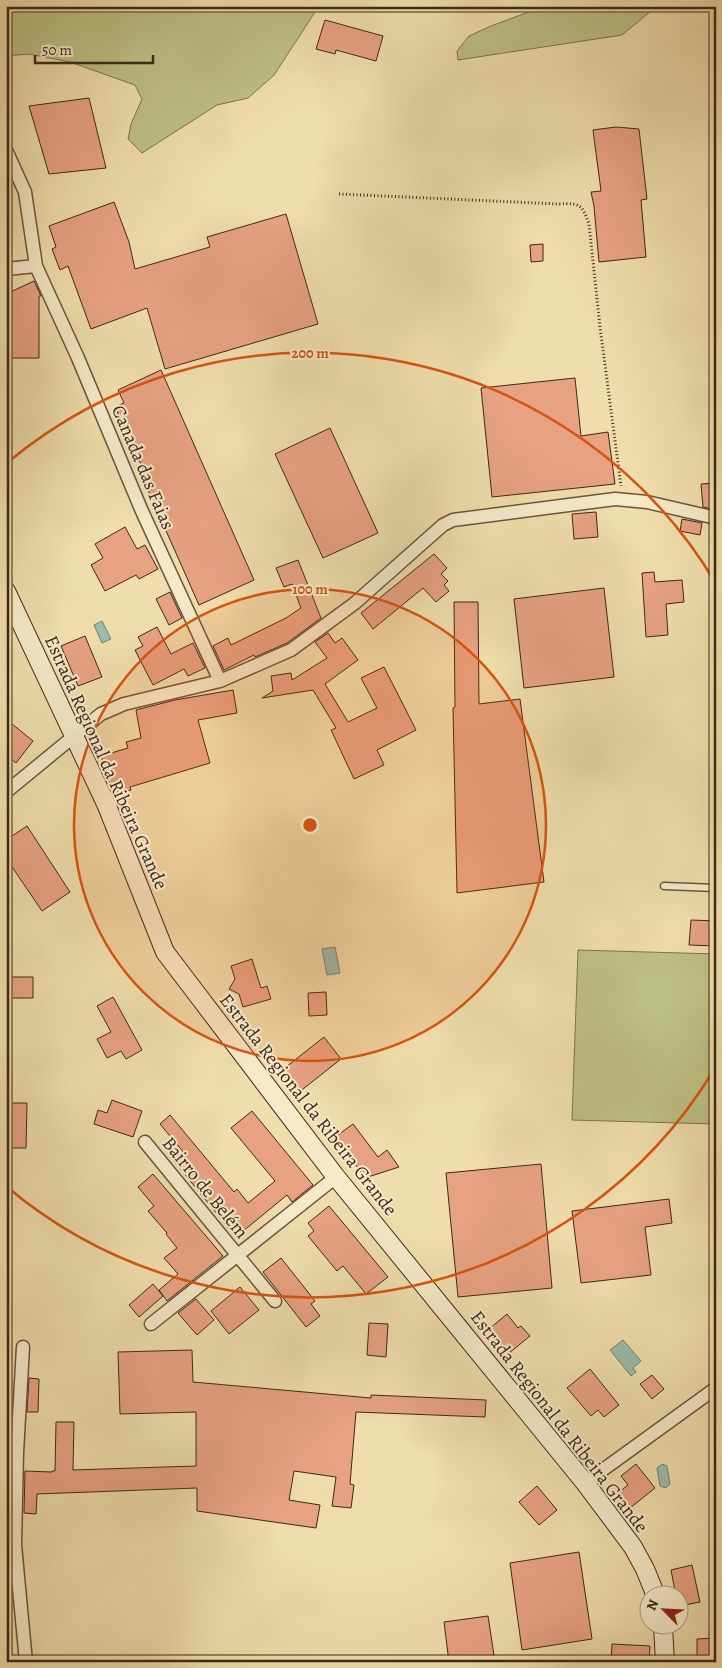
<svg xmlns="http://www.w3.org/2000/svg" width="722" height="1668" viewBox="0 0 722 1668" font-family="Alegreya,serif">
	<style>
		.green { fill: #bdc086; stroke: #7e7450 }
		.water { fill: #9abbac; stroke: #758072 }
		.building { fill: #e7a282; stroke: #3e281b }
		.lines { fill: none; stroke-linecap: round; stroke-linejoin: round }
		.service-casing { stroke: #6a553f; stroke-width: 9 }
		.minor-casing { stroke: #6a553f; stroke-width: 15 }
		.secondary-casing { stroke: #3e281b; stroke-width: 20 }
		.path { stroke: #3e281b; stroke-width: 3; stroke-dasharray: 1 2.5; stroke-linecap: butt }
		.service { stroke: #f5e9c8; stroke-width: 6 }
		.minor { stroke: #f5e9c8; stroke-width: 12 }
		.secondary { stroke: #f5e9c8; stroke-width: 18 }
		.ring { fill: none; stroke: #d7540e; stroke-width: 2.5 }
		.labels { text-anchor: middle; stroke-width: 4; stroke-linejoin: round; paint-order: stroke }
		.street-label { font-size: 19px; fill: #3e281b; stroke: #f5e9c8 }
		.centre { fill: #d7540e; stroke: #f5e9c8; stroke-width: 2.5 }
		.ring-label { font-size: 15px; text-anchor: middle; font-weight: bold; fill: #d7540e; stroke: #f5e9c8; stroke-width: 4; stroke-linejoin: round; paint-order: stroke }
	</style>
	<rect width="100%" height="100%" fill="#efddab"/>
	<filter id="stains"><feTurbulence type="fractalNoise" baseFrequency=".004" numOctaves="4"/><feColorMatrix values="0 0 0 0 .2 0 0 0 0 .09 0 0 0 0 .02 0 0 0 .5 -.17"/></filter>
	<radialGradient id="worn" r=".72"><stop offset=".6" stop-color="#630" stop-opacity="0"/><stop offset="1" stop-color="#630" stop-opacity=".3"/></radialGradient>
	<path class="green" d="M 6,6 L 319,6 L 274,75 L 248,98 L 217,105 L 142,153 L 128,139 L 131,124 L 142,99 L 135,85 L 70,62 L 29,54 L 6,56 Z
		M 545,6 L 657,6 L 622,35 L 458,60 L 457,51 L 469,36 L 491,26 Z
		M 578,950 L 716,954 L 716,1124 L 572,1120 Z"/>
	<path class="water" d="M 102,621 L 111,639 L 102,643 L 94,625 Z
		M 335,947 L 340,973 L 327,975 L 322,949 Z
		M 623,1340 L 641,1361 L 633,1368 L 636,1372 L 631,1376 L 610,1350 Z
		M 662,1464 L 667,1466 L 670,1484 L 666,1488 L 660,1486 L 657,1468 Z"/>
	<path class="building" d="M 325,20 L 383,36 L 376,61 L 336,50 L 335,54 L 316,49 Z
		M 89,98 L 106,168 L 49,174 L 29,106 Z
		M 616,127 L 639,129 L 647,199 L 641,200 L 646,257 L 599,262 L 594,206 L 591,192 L 601,191 L 593,130 Z
		M 114,202 L 129,242 L 135,269 L 210,247 L 207,237 L 286,214 L 318,324 L 165,369 L 147,308 L 91,329 L 68,266 L 60,270 L 52,249 L 56,247 L 49,226 Z
		M 543,244 L 543,261 L 531,262 L 530,245 Z
		M 34,281 L 41,296 L 39,296 L 39,358 L 6,358 L 6,294 Z
		M 161,370 L 254,580 L 199,605 L 148,490 L 152,489 L 115,407 L 124,403 L 118,390 Z
		M 575,378 L 581,436 L 608,432 L 615,484 L 492,497 L 481,388 Z
		M 330,428 L 378,533 L 323,558 L 275,454 Z
		M 716,483 L 716,510 L 703,507 L 701,484 Z
		M 596,512 L 598,537 L 574,539 L 572,514 Z
		M 682,519 L 702,523 L 700,535 L 680,531 Z
		M 125,527 L 137,549 L 145,545 L 158,569 L 139,579 L 136,575 L 105,591 L 91,565 L 103,558 L 95,544 Z
		M 434,554 L 447,568 L 441,574 L 448,581 L 444,585 L 449,591 L 436,602 L 423,588 L 373,629 L 361,613 Z
		M 298,560 L 321,618 L 287,643 L 255,657 L 254,655 L 224,670 L 213,646 L 228,638 L 231,645 L 286,618 L 301,608 L 292,584 L 284,587 L 276,568 Z
		M 654,572 L 655,582 L 682,580 L 684,602 L 666,604 L 668,635 L 646,637 L 642,573 Z
		M 604,588 L 614,677 L 524,688 L 514,599 Z
		M 170,592 L 182,618 L 169,625 L 156,599 Z
		M 454,602 L 478,602 L 479,704 L 520,699 L 544,882 L 457,893 L 453,708 L 455,707 Z
		M 157,627 L 171,654 L 193,643 L 205,668 L 188,676 L 184,669 L 153,685 L 135,650 L 143,646 L 138,637 Z
		M 328,633 L 335,643 L 342,638 L 358,660 L 325,684 L 348,722 L 377,708 L 361,678 L 384,667 L 416,730 L 377,750 L 384,765 L 354,779 L 331,730 L 336,728 L 313,690 L 262,698 L 273,691 L 271,676 L 291,673 L 292,680 L 327,658 L 315,642 Z
		M 85,636 L 102,677 L 78,686 L 61,646 Z
		M 233,690 L 237,713 L 198,720 L 210,763 L 130,787 L 131,790 L 114,795 L 101,756 L 128,748 L 126,742 L 141,738 L 136,710 L 175,700 Z
		M 6,719 L 33,741 L 16,763 L 6,755 Z
		M 27,826 L 70,892 L 42,911 L 6,858 L 6,840 Z
		M 691,920 L 716,921 L 716,946 L 689,945 Z
		M 252,959 L 261,988 L 267,986 L 271,999 L 243,1007 L 239,994 L 229,989 L 235,979 L 231,966 Z
		M 6,977 L 33,977 L 33,998 L 6,998 Z
		M 326,992 L 327,1015 L 309,1016 L 308,993 Z
		M 113,997 L 142,1050 L 126,1059 L 121,1051 L 107,1058 L 97,1039 L 111,1032 L 97,1006 Z
		M 324,1037 L 341,1059 L 298,1093 L 281,1071 Z
		M 112,1100 L 142,1111 L 133,1137 L 94,1124 L 98,1110 L 107,1113 Z
		M 6,1103 L 27,1103 L 26,1148 L 6,1148 Z
		M 252,1111 L 313,1185 L 292,1202 L 287,1195 L 236,1237 L 174,1161 L 184,1153 L 160,1124 L 170,1115 L 234,1192 L 237,1189 L 248,1203 L 275,1181 L 231,1128 Z
		M 353,1124 L 378,1157 L 387,1150 L 399,1167 L 365,1178 L 348,1154 L 344,1157 L 331,1140 Z
		M 541,1164 L 552,1288 L 458,1297 L 446,1173 Z
		M 153,1174 L 223,1256 L 167,1301 L 159,1290 L 178,1274 L 164,1258 L 177,1248 L 166,1234 L 167,1233 L 148,1211 L 154,1206 L 138,1187 Z
		M 669,1199 L 672,1223 L 645,1227 L 651,1275 L 581,1283 L 572,1211 Z
		M 329,1206 L 388,1277 L 366,1294 L 343,1266 L 337,1271 L 308,1236 L 314,1231 L 308,1223 Z
		M 281,1258 L 315,1301 L 311,1304 L 320,1316 L 306,1327 L 263,1272 Z
		M 153,1284 L 163,1296 L 139,1317 L 129,1305 Z
		M 240,1287 L 259,1310 L 229,1334 L 211,1311 Z
		M 196,1299 L 214,1320 L 197,1335 L 178,1313 Z
		M 507,1314 L 518,1328 L 521,1326 L 530,1336 L 508,1354 L 489,1329 Z
		M 369,1323 L 388,1324 L 386,1357 L 367,1355 Z
		M 192,1350 L 193,1382 L 371,1398 L 371,1395 L 486,1400 L 485,1417 L 356,1412 L 350,1484 L 354,1485 L 351,1508 L 332,1506 L 336,1477 L 294,1471 L 289,1500 L 320,1505 L 316,1528 L 197,1511 L 197,1488 L 37,1494 L 36,1514 L 24,1513 L 25,1471 L 52,1472 L 52,1471 L 55,1471 L 56,1422 L 74,1422 L 73,1470 L 196,1466 L 196,1412 L 120,1414 L 118,1352 Z
		M 590,1369 L 619,1405 L 604,1417 L 598,1410 L 591,1416 L 567,1388 Z
		M 652,1375 L 664,1389 L 652,1399 L 640,1384 Z
		M 29,1378 L 39,1379 L 38,1412 L 27,1412 Z
		M 636,1464 L 655,1488 L 630,1508 L 618,1493 L 628,1485 L 621,1476 Z
		M 537,1486 L 557,1510 L 539,1525 L 519,1502 Z
		M 579,1552 L 592,1639 L 522,1650 L 510,1563 Z
		M 692,1565 L 700,1602 L 680,1606 L 680,1596 L 676,1596 L 671,1570 Z
		M 488,1616 L 495,1662 L 449,1662 L 444,1622 Z
		M 715,1638 L 715,1662 L 697,1662 L 697,1639 Z
		M 612,1644 L 650,1646 L 649,1662 L 611,1662 Z"/>
	<g class="lines">
		<defs>
			<path id="service" d="M 664,886 L 716,888"/>
			<path id="minor" d="M 6,150 L 25,192 L 36,266 L 78,358 L 141,509 L 220,681
				M 6,269 L 36,266
				M 6,792 L 101,714 L 124,704 L 220,681 L 291,650 L 355,603 L 443,525 L 453,520 L 615,499 L 647,502 L 716,518
				M 145,1142 L 275,1301
				M 151,1324 L 336,1177
				M 23,1347 L 17,1453 L 15,1545 L 26,1662
				M 586,1484 L 604,1469 L 716,1388"/>
			<path id="secondary" d="M 6,591 L 107,806 L 165,952 L 336,1177 L 586,1484 L 633,1547 L 645,1569 L 656,1596
				M 663,1626 L 665,1662"/>
		</defs>
		<use href="#service" class="service-casing"/>
		<use href="#minor" class="minor-casing"/>
		<use href="#secondary" class="secondary-casing"/>
		<path class="path" d="M 339,194 L 559,204 C 580,203 582,204 589,224 L 600,327 L 621,486"/>
		<use href="#service" class="service"/>
		<use href="#minor" class="minor"/>
		<use href="#secondary" class="secondary"/>
	</g>
	<circle cx="310" cy="825" r="236" fill="#d7540e" fill-opacity=".12"/>
	<g class="ring">
		<circle cx="310" cy="825" r="236"/>
		<path d="M715 1068A472 472 0 0 1 7 1187M7 463A472 472 0 0 1 715 582"/>
	</g>
	<g class="labels">
		<g class="street-label">
			<text transform="translate(144 467) rotate(67)" y="7">Canada das Faias</text>
			<text transform="translate(107 762) rotate(66)" y="7">Estrada Regional da Ribeira Grande</text>
			<text transform="translate(309 1104) rotate(52)" y="7">Estrada Regional da Ribeira Grande</text>
			<text transform="translate(206 1187) rotate(51)" y="7">Bairro de Belém</text>
			<text transform="translate(560 1421) rotate(52)" y="7">Estrada Regional da Ribeira Grande</text>
		</g>
	</g>
	<circle cx="310" cy="825" r="8" class="centre"/>
	<g class="ring-label">
		<text x="310" y="358">200 m</text>
		<text x="310" y="594">100 m</text>
	</g>
	<rect width="722" height="1668" fill="none" stroke="#efddab" stroke-width="25"/>
	<rect x="8" y="8" width="707" height="1653" fill="none" stroke="#3e281b" stroke-width="2.5"/>
	<rect x="12" y="12" width="697" height="1643" fill="none" stroke="#3e281b"/>
	<g transform="translate(664 1610) rotate(294)"><circle r="24" fill="#f5e9c8" stroke="#ac9c83"/>
	<path d="M0-4L9 19L0 12L-9 19Z" fill="#8f2418"/>
	<text y="-8" font-size="14" font-weight="bold" text-anchor="middle" fill="#3e281b">N</text>
	</g>
	<path d="M35 55v8h118v-8" fill="none" stroke="#3e281b" stroke-width="2.5"/>
	<text x="42" y="55" font-size="15" fill="#3e281b" stroke="#f5e9c8" stroke-width="4" paint-order="stroke">50 m</text>
	<rect width="100%" height="100%" filter="url(#stains)"/>
	<rect width="100%" height="100%" fill="url(#worn)"/>
</svg>
